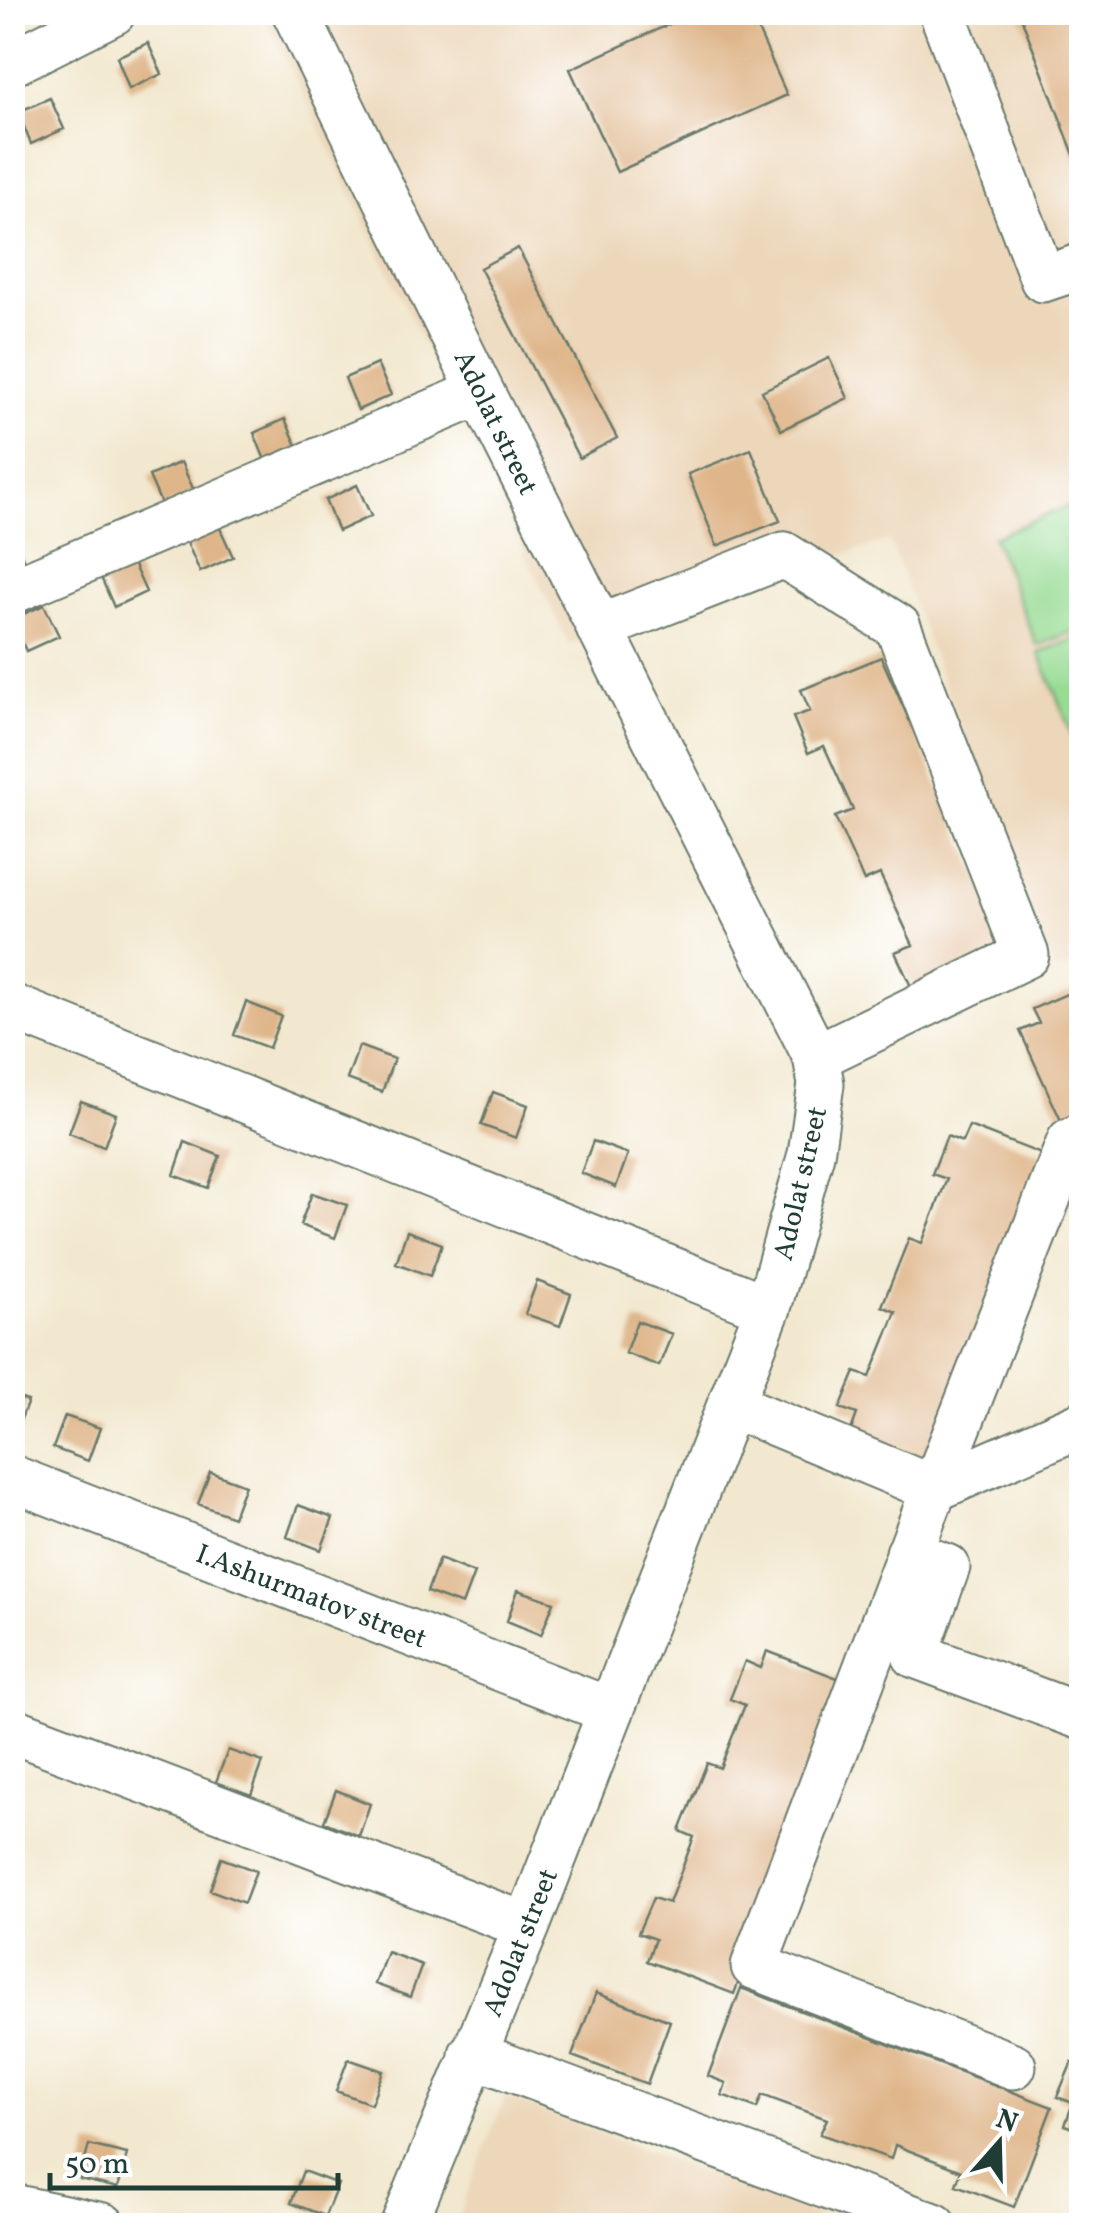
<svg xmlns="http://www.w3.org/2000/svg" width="1094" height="2238" viewBox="0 0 1094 2238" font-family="Vollkorn,serif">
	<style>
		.built { fill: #ecd7ba }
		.green { fill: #98dc94; stroke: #5c8c64; stroke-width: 2.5 }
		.building { fill: #dfb68a }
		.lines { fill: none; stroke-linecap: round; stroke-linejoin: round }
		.minor-casing { stroke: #69796a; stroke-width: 49 }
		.minor { stroke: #fff; stroke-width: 45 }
		.labels { text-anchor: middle; stroke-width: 10; stroke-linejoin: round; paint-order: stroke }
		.street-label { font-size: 28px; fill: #1f3d34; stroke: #fff }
	</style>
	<rect width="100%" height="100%" fill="#fff"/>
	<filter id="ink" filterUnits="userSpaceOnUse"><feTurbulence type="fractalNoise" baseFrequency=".01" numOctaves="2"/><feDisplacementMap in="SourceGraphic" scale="20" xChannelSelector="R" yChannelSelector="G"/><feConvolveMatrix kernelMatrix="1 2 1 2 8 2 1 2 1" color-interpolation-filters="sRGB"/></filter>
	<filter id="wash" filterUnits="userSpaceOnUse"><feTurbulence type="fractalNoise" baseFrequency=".0048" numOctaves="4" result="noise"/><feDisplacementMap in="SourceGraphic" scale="40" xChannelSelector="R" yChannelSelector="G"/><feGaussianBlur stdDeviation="2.25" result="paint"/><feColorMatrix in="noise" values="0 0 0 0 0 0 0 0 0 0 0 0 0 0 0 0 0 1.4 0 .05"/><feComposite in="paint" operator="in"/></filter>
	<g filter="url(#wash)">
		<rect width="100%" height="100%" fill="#f2e8cf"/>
		<path class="built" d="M 264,13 L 1081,13 L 1081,961 L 1055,972 L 889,540 L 569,645 Z
			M 505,2097 L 841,2225 L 455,2225 Z"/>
		<path class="green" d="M 1081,501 L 1081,628 L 1037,646 L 993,537 Z
			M 1081,636 L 1081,757 L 1039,653 Z"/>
		<g id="blocks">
			<path class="building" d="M 696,12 L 750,12 L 787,95 L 617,172 L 570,69 Z
				M 1019,12 L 1082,12 L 1082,173 L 1081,173 Z
				M 148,43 L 162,74 L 129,89 L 117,57 Z
				M 50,98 L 64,129 L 31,144 L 18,112 Z
				M 518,248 L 617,438 L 579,458 L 480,268 Z
				M 829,358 L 848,398 L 781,430 L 762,391 Z
				M 377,364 L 391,395 L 358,410 L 345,378 Z
				M 285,419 L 299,450 L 267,465 L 254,433 Z
				M 751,449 L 780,521 L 717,546 L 688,474 Z
				M 181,462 L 195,493 L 163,508 L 149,476 Z
				M 357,485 L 371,516 L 338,531 L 325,500 Z
				M 219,526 L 233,557 L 200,572 L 186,540 Z
				M 12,536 L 27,567 L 12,574 Z
				M 132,561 L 146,592 L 114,607 L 100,575 Z
				M 44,605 L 59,636 L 26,651 L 12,619 Z
				M 881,657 L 1013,952 L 915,995 L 895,952 L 913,945 L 880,874 L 864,881 L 835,817 L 853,810 L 824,746 L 808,753 L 793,717 L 810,711 L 801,690 Z
				M 1071,992 L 1078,1006 L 1082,1005 L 1082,1117 L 1063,1125 L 1020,1031 L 1039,1023 L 1032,1009 Z
				M 246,1002 L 281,1016 L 269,1048 L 234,1035 Z
				M 359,1046 L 394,1059 L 382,1092 L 347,1079 Z
				M 493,1092 L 528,1105 L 516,1138 L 481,1125 Z
				M 81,1101 L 116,1114 L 104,1147 L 69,1133 Z
				M 969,1126 L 1054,1159 L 935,1469 L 849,1436 L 857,1414 L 840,1408 L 855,1372 L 870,1377 L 896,1312 L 882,1306 L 909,1238 L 922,1243 L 947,1179 L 932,1174 L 947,1136 L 962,1142 Z
				M 593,1141 L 628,1154 L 616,1187 L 581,1173 Z
				M 185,1142 L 220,1156 L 208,1188 L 174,1175 Z
				M 312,1193 L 347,1205 L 335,1238 L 300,1225 Z
				M 407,1231 L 442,1244 L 430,1276 L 396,1263 Z
				M 537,1281 L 571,1294 L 560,1326 L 525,1314 Z
				M 637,1321 L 672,1334 L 659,1366 L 625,1353 Z
				M 12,1396 L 28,1401 L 15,1434 L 12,1433 Z
				M 65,1416 L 100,1428 L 88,1461 L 53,1448 Z
				M 210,1472 L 245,1485 L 233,1517 L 198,1504 Z
				M 298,1505 L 333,1518 L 321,1550 L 287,1537 Z
				M 439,1559 L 474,1573 L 462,1605 L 427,1592 Z
				M 518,1590 L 554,1602 L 541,1635 L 507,1621 Z
				M 767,1651 L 853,1684 L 734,1994 L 647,1961 L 655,1939 L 638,1933 L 653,1898 L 669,1903 L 694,1837 L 680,1831 L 707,1763 L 720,1768 L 745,1705 L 730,1699 L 745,1661 L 761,1668 Z
				M 12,1660 L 24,1664 L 13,1694 L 12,1694 Z
				M 228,1750 L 263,1762 L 251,1795 L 216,1782 Z
				M 336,1790 L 370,1804 L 359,1836 L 324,1822 Z
				M 221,1858 L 256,1871 L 244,1903 L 210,1890 Z
				M 387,1952 L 422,1965 L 410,1997 L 375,1984 Z
				M 741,1988 L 1052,2107 L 1014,2207 L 956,2185 L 961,2171 L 895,2145 L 891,2159 L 820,2134 L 827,2119 L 762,2095 L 757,2108 L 722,2095 L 726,2083 L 708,2076 Z
				M 596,1993 L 670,2021 L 647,2084 L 572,2056 Z
				M 348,2059 L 383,2071 L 371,2104 L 336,2091 Z
				M 1072,2062 L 1082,2065 L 1082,2131 L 1065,2125 L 1073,2103 L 1057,2097 Z
				M 89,2145 L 127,2154 L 118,2188 L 80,2179 Z
				M 303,2171 L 338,2184 L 325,2216 L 291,2203 Z"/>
		</g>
	</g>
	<g filter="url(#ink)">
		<use href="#blocks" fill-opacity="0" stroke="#69796a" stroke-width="2.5"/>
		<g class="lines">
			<defs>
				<path id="minor" d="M 295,12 L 481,392 L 816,1057 L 821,1084 L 811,1154 L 768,1308 L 527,1926 L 403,2226
					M 942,12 L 1043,279 L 1082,266
					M 12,63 L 113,12
					M 12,591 L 481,392
					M 599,628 L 784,555 L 898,627 L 1026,955 L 816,1057
					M 12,1007 L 768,1308
					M 732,1405 L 934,1489 L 1082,1424
					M 12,1478 L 611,1711
					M 909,1553 L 947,1567 L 915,1655 L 1082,1717
					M 12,1730 L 527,1926
					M 472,2054 L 934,2226
					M 1013,2066 L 754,1966 L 934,1489 L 1070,1141 L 1082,1136
					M 12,2207 L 103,2226"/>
			</defs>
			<use href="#minor" class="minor-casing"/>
			<use href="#minor" class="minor"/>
		</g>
	</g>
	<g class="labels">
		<g class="street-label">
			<text transform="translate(497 422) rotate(64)" y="10">Adolat street</text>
			<text transform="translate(799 1183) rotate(-77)" y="10">Adolat street</text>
			<text transform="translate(312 1595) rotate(21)" y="10">I.Ashurmatov street</text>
			<text transform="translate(519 1942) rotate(-68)" y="10">Adolat street</text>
		</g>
	</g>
	<rect width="1094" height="2238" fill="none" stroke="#fff" stroke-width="50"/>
	<g transform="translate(999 2143) rotate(20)" stroke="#ffffff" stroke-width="8" paint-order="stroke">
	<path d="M0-8L18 38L0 25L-18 38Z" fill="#1f3d34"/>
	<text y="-15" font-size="28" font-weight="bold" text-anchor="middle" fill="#1f3d34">N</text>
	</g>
	<path d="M50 2173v15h288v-15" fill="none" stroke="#1f3d34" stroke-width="5"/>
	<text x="65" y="2173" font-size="30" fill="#1f3d34" stroke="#ffffff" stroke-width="8" paint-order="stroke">50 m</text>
</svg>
